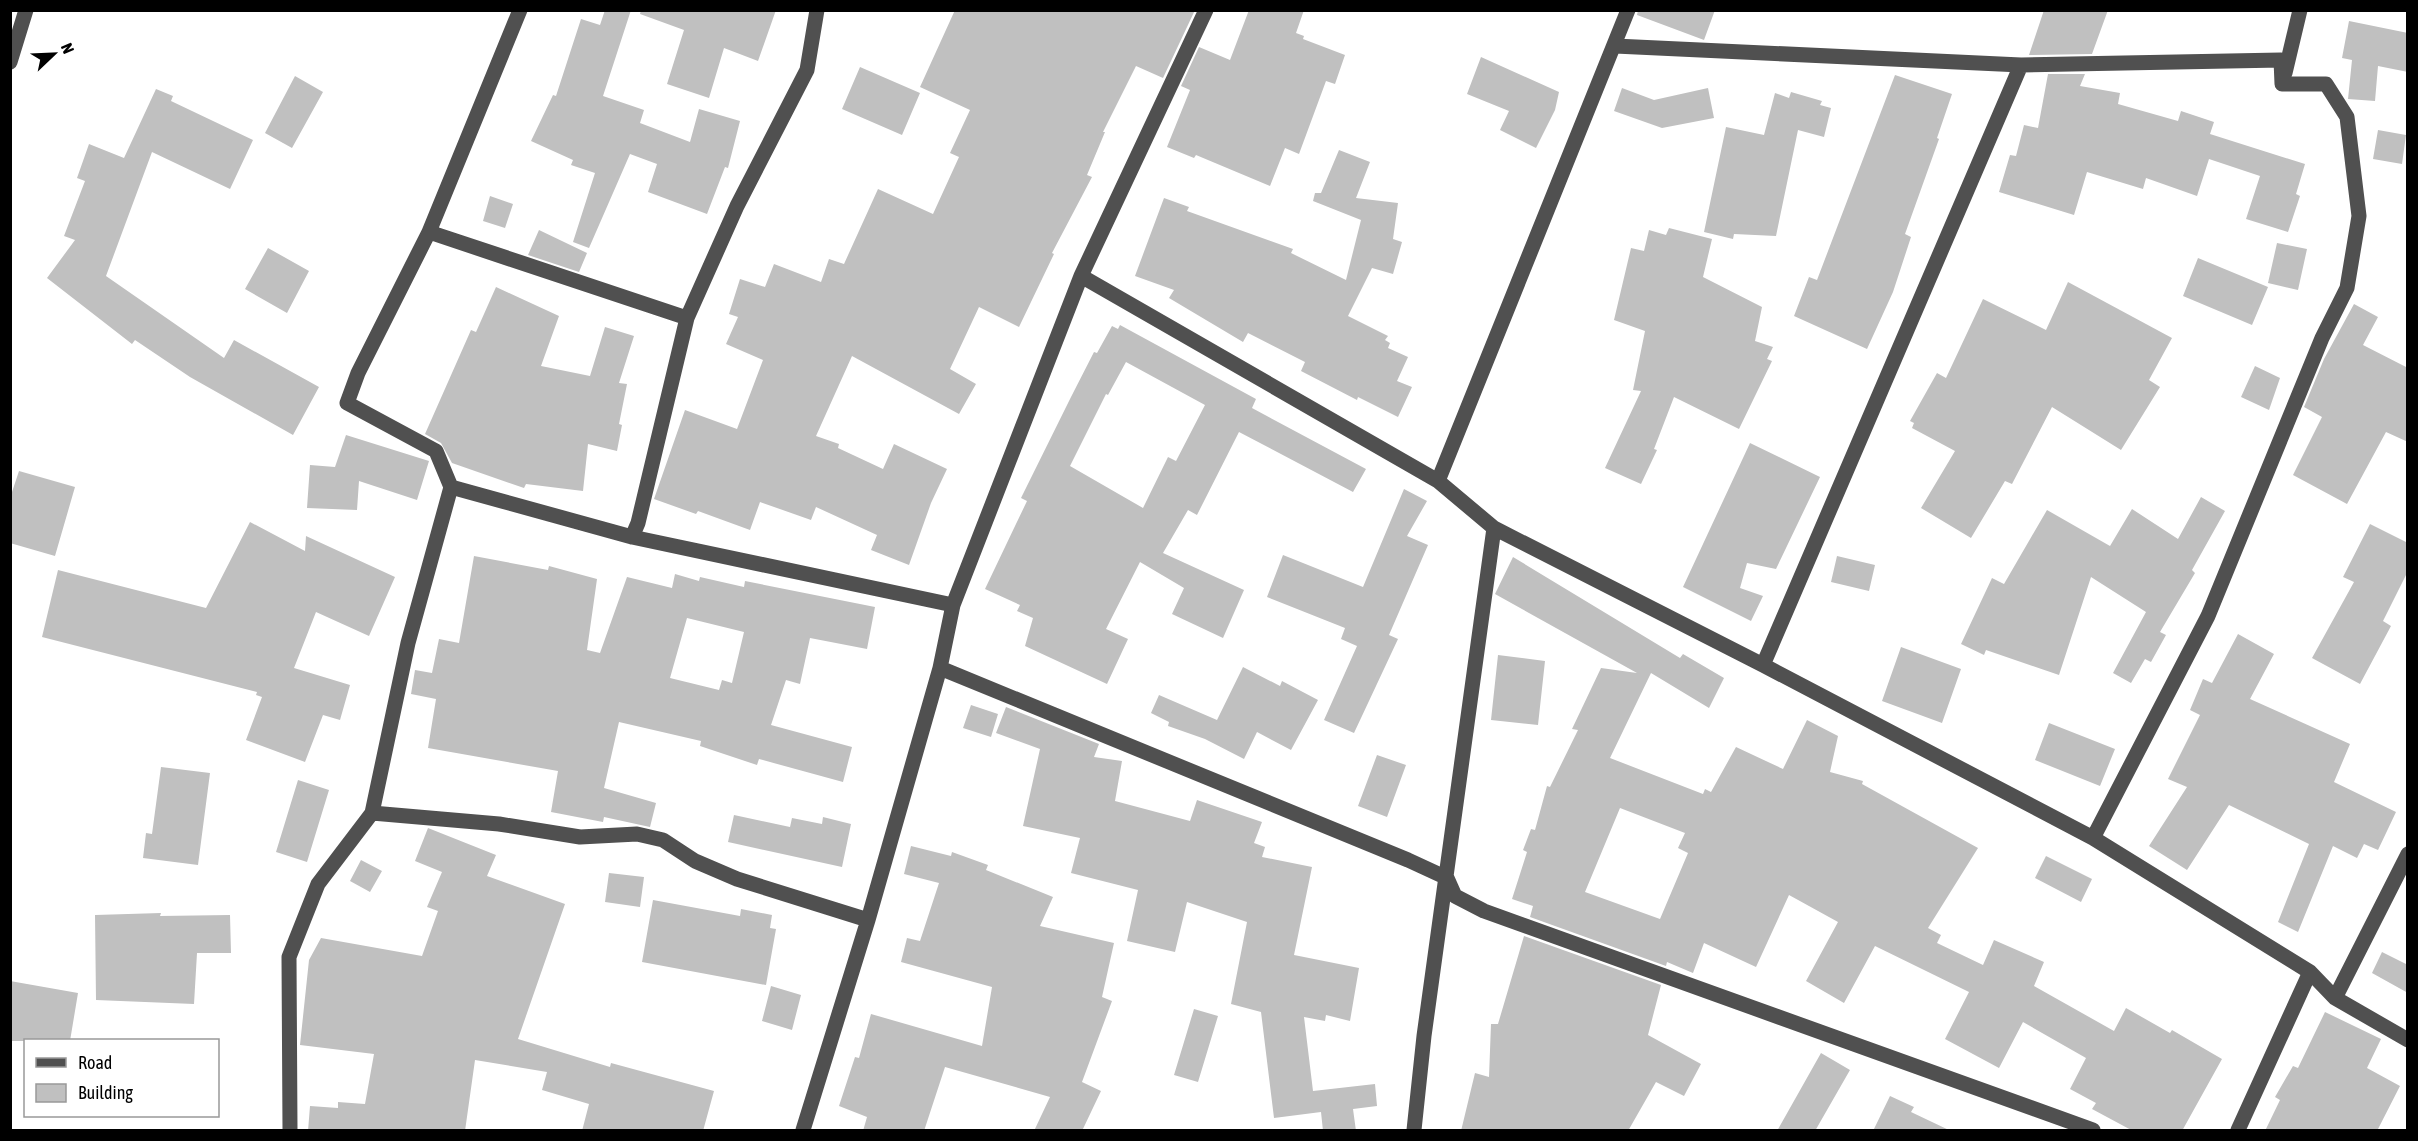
<svg xmlns="http://www.w3.org/2000/svg" width="2418" height="1141" viewBox="0 0 2418 1141" font-family="'Asap Condensed',sans-serif">
	<style>
		.building { fill: #c0c0c0; fill-rule: evenodd }
		.lines { fill: none; stroke-linecap: round; stroke-linejoin: round }
		.minor { stroke: #505050; stroke-width: 15 }
	</style>
	<rect width="100%" height="100%" fill="#fff"/>
	<path class="building" d="M 605,10 L 631,10 L 603,96 L 644,110 L 640,123 L 690,142 L 699,109 L 740,121 L 728,168 L 725,167 L 707,214 L 648,192 L 657,164 L 630,154 L 589,248 L 573,242 L 595,173 L 571,165 L 573,160 L 531,141 L 553,95 L 556,96 L 581,19 L 600,25 Z
		M 641,10 L 776,10 L 758,61 L 724,48 L 709,98 L 667,84 L 684,30 L 640,14 Z
		M 955,10 L 1195,10 L 1163,78 L 1136,66 L 1103,132 L 1105,132 L 1087,175 L 1092,177 L 1052,253 L 1054,254 L 1019,327 L 979,307 L 950,369 L 976,384 L 959,414 L 852,356 L 816,436 L 839,444 L 838,448 L 883,469 L 894,444 L 947,469 L 931,503 L 909,565 L 871,550 L 877,535 L 816,507 L 811,520 L 760,502 L 750,530 L 698,511 L 696,514 L 654,499 L 685,410 L 737,429 L 763,360 L 726,344 L 738,317 L 729,314 L 740,279 L 765,287 L 774,264 L 821,282 L 829,259 L 844,264 L 878,189 L 933,214 L 959,157 L 950,153 L 970,110 L 920,87 Z
		M 1249,10 L 1304,10 L 1296,33 L 1304,36 L 1303,39 L 1345,55 L 1335,84 L 1326,81 L 1299,154 L 1285,148 L 1270,186 L 1196,155 L 1194,158 L 1167,147 L 1190,90 L 1181,86 L 1199,47 L 1230,60 Z
		M 1638,10 L 1715,10 L 1704,40 L 1637,15 Z
		M 2044,10 L 2108,10 L 2092,54 L 2029,55 Z
		M 2349,21 L 2408,33 L 2408,72 L 2378,66 L 2375,101 L 2348,99 L 2352,60 L 2342,58 Z
		M 1481,57 L 1559,92 L 1555,110 L 1536,148 L 1500,130 L 1509,111 L 1467,94 Z
		M 860,67 L 920,93 L 902,135 L 842,109 Z
		M 2048,74 L 2085,74 L 2080,86 L 2120,93 L 2118,104 L 2178,121 L 2181,111 L 2214,122 L 2210,134 L 2305,164 L 2296,194 L 2300,196 L 2288,232 L 2246,219 L 2260,176 L 2209,159 L 2197,196 L 2146,178 L 2143,189 L 2087,172 L 2074,215 L 1999,192 L 2010,155 L 2016,156 L 2024,125 L 2038,128 Z
		M 1895,75 L 1952,94 L 1937,138 L 1939,139 L 1905,234 L 1911,237 L 1893,292 L 1867,349 L 1794,316 L 1809,277 L 1817,280 Z
		M 295,76 L 323,92 L 292,148 L 265,133 Z
		M 1622,88 L 1654,100 L 1708,88 L 1714,118 L 1662,128 L 1614,111 Z
		M 156,89 L 173,96 L 171,101 L 253,140 L 230,189 L 152,152 L 106,276 L 224,358 L 234,340 L 319,387 L 293,435 L 190,377 L 135,340 L 132,344 L 47,278 L 75,240 L 64,236 L 85,181 L 77,178 L 89,144 L 124,158 Z
		M 1791,92 L 1822,101 L 1820,105 L 1831,108 L 1824,137 L 1798,130 L 1776,236 L 1734,234 L 1733,239 L 1704,232 L 1726,127 L 1764,135 L 1775,93 L 1789,98 Z
		M 2378,130 L 2406,135 L 2402,164 L 2373,159 Z
		M 1339,150 L 1370,162 L 1356,198 L 1398,203 L 1393,239 L 1402,242 L 1393,274 L 1372,268 L 1348,316 L 1388,336 L 1385,340 L 1390,343 L 1388,348 L 1408,357 L 1397,381 L 1412,387 L 1398,417 L 1358,397 L 1357,400 L 1301,371 L 1305,362 L 1248,333 L 1243,342 L 1169,298 L 1174,290 L 1135,276 L 1164,198 L 1189,207 L 1187,211 L 1293,249 L 1291,253 L 1346,280 L 1361,220 L 1313,201 L 1315,193 L 1321,193 Z
		M 490,196 L 513,204 L 505,228 L 483,221 Z
		M 1669,228 L 1712,239 L 1703,277 L 1762,307 L 1755,341 L 1773,347 L 1767,359 L 1772,361 L 1739,429 L 1674,397 L 1654,449 L 1657,450 L 1641,484 L 1605,468 L 1641,391 L 1633,390 L 1645,331 L 1614,320 L 1631,248 L 1644,251 L 1649,230 L 1666,235 Z
		M 539,230 L 587,253 L 579,272 L 528,255 Z
		M 2277,243 L 2307,249 L 2298,290 L 2268,283 Z
		M 268,248 L 309,271 L 287,313 L 245,289 Z
		M 2198,258 L 2268,287 L 2252,325 L 2183,296 Z
		M 2068,282 L 2172,338 L 2149,380 L 2160,387 L 2121,450 L 2052,407 L 2012,484 L 2005,481 L 1971,538 L 1921,508 L 1955,451 L 1912,428 L 1914,423 L 1910,421 L 1937,373 L 1946,378 L 1983,299 L 2046,330 Z
		M 496,287 L 559,316 L 541,366 L 590,376 L 605,327 L 634,336 L 619,383 L 627,384 L 619,424 L 622,425 L 617,451 L 588,444 L 583,491 L 526,484 L 524,488 L 452,463 L 441,443 L 425,434 L 471,330 L 476,332 Z
		M 2354,304 L 2378,317 L 2363,345 L 2408,368 L 2408,442 L 2386,432 L 2347,504 L 2293,475 L 2322,417 L 2304,407 L 2324,359 Z
		M 1120,325 L 1256,399 L 1252,408 L 1366,469 L 1353,492 L 1239,432 L 1197,515 L 1188,510 L 1163,553 L 1244,590 L 1223,638 L 1172,614 L 1184,588 L 1140,562 L 1106,629 L 1128,639 L 1107,684 L 1025,646 L 1033,618 L 1017,611 L 1020,605 L 985,589 L 1027,501 L 1021,498 L 1071,397 L 1094,352 L 1097,353 L 1112,326 L 1118,329 ZM 1126,362 L 1205,405 L 1176,461 L 1168,457 L 1143,508 L 1070,466 L 1106,394 L 1108,395 Z
		M 2255,366 L 2280,378 L 2269,410 L 2241,397 Z
		M 346,435 L 429,461 L 417,500 L 359,481 L 357,510 L 307,508 L 310,465 L 335,467 Z
		M 1750,443 L 1820,477 L 1776,569 L 1747,563 L 1740,588 L 1763,596 L 1751,621 L 1683,587 Z
		M 19,471 L 75,487 L 55,556 L 10,543 L 10,498 Z
		M 1404,489 L 1427,501 L 1407,536 L 1428,545 L 1389,635 L 1398,639 L 1354,733 L 1324,720 L 1357,646 L 1341,639 L 1345,628 L 1267,597 L 1283,555 L 1363,587 Z
		M 2201,497 L 2225,511 L 2192,570 L 2195,573 L 2160,632 L 2166,635 L 2151,662 L 2145,659 L 2131,683 L 2113,673 L 2146,612 L 2091,577 L 2059,675 L 1986,650 L 1984,655 L 1961,644 L 1992,578 L 2004,584 L 2047,510 L 2110,546 L 2132,509 L 2178,539 Z
		M 250,522 L 305,551 L 306,536 L 395,577 L 369,636 L 316,612 L 294,668 L 350,685 L 340,720 L 323,715 L 305,762 L 246,740 L 262,697 L 256,695 L 257,692 L 42,637 L 58,570 L 206,608 Z
		M 2370,524 L 2408,543 L 2408,571 L 2383,621 L 2391,626 L 2360,684 L 2312,658 L 2354,582 L 2343,577 Z
		M 474,556 L 548,570 L 549,566 L 597,579 L 587,650 L 600,653 L 627,577 L 672,588 L 675,574 L 699,581 L 700,577 L 744,587 L 745,581 L 875,607 L 867,649 L 810,638 L 800,684 L 786,680 L 771,725 L 852,747 L 843,782 L 759,759 L 757,765 L 700,746 L 701,741 L 619,722 L 604,788 L 656,803 L 650,827 L 604,817 L 603,822 L 551,812 L 558,771 L 428,748 L 436,699 L 411,694 L 415,670 L 432,673 L 439,639 L 459,643 ZM 687,618 L 744,632 L 732,683 L 722,680 L 719,690 L 670,678 Z
		M 1837,556 L 1875,565 L 1869,591 L 1831,582 Z
		M 1513,557 L 1680,658 L 1683,654 L 1724,678 L 1709,708 L 1651,673 L 1610,758 L 1703,794 L 1705,789 L 1711,792 L 1736,747 L 1783,769 L 1807,720 L 1838,736 L 1830,772 L 1863,781 L 1862,784 L 1978,848 L 1928,928 L 1941,935 L 1937,943 L 1983,965 L 1994,940 L 2044,962 L 2034,986 L 2114,1031 L 2126,1008 L 2170,1033 L 2172,1030 L 2222,1059 L 2182,1131 L 2133,1131 L 2092,1109 L 2096,1103 L 2070,1089 L 2086,1058 L 2023,1022 L 1999,1068 L 1945,1039 L 1969,992 L 1875,946 L 1844,1003 L 1806,981 L 1838,922 L 1789,895 L 1756,967 L 1704,943 L 1693,973 L 1667,962 L 1666,966 L 1530,917 L 1533,906 L 1512,899 L 1527,852 L 1523,850 L 1531,829 L 1535,830 L 1547,786 L 1550,787 L 1578,730 L 1572,729 L 1601,668 L 1637,673 L 1495,594 ZM 1620,808 L 1685,833 L 1678,848 L 1688,853 L 1660,919 L 1585,892 Z
		M 2238,634 L 2274,654 L 2250,699 L 2350,744 L 2334,782 L 2396,812 L 2378,850 L 2364,844 L 2357,858 L 2333,846 L 2298,932 L 2278,922 L 2309,844 L 2229,805 L 2187,870 L 2149,846 L 2187,787 L 2168,779 L 2200,715 L 2190,710 L 2203,679 L 2212,683 Z
		M 1901,647 L 1961,669 L 1942,723 L 1882,701 Z
		M 1498,655 L 1545,661 L 1538,725 L 1491,720 Z
		M 1243,667 L 1280,686 L 1282,681 L 1318,700 L 1291,750 L 1257,732 L 1244,759 L 1205,739 L 1168,726 L 1169,722 L 1151,713 L 1159,695 L 1217,720 Z
		M 971,705 L 998,714 L 991,737 L 963,728 Z
		M 1006,707 L 1099,744 L 1094,757 L 1122,761 L 1115,801 L 1190,821 L 1197,800 L 1262,822 L 1254,843 L 1265,847 L 1262,857 L 1312,867 L 1294,955 L 1359,968 L 1350,1021 L 1326,1015 L 1325,1021 L 1304,1017 L 1313,1091 L 1375,1084 L 1377,1106 L 1353,1109 L 1356,1131 L 1323,1131 L 1321,1112 L 1274,1118 L 1261,1012 L 1231,1004 L 1247,922 L 1187,902 L 1175,952 L 1127,941 L 1138,890 L 1071,873 L 1080,838 L 1023,826 L 1040,749 L 996,733 Z
		M 2049,723 L 2115,749 L 2100,786 L 2035,760 Z
		M 1377,755 L 1406,765 L 1387,817 L 1358,806 Z
		M 161,767 L 210,773 L 198,865 L 143,858 L 146,833 L 152,834 Z
		M 298,780 L 329,790 L 307,862 L 276,852 Z
		M 734,815 L 790,827 L 792,818 L 822,824 L 823,817 L 851,824 L 842,867 L 728,842 Z
		M 428,828 L 496,855 L 487,876 L 565,904 L 518,1039 L 610,1067 L 611,1063 L 714,1091 L 703,1131 L 582,1131 L 589,1104 L 542,1090 L 547,1072 L 475,1060 L 465,1131 L 308,1131 L 310,1106 L 338,1108 L 338,1102 L 365,1104 L 374,1054 L 300,1045 L 309,960 L 321,938 L 422,956 L 438,911 L 427,907 L 442,872 L 415,861 Z
		M 911,846 L 951,856 L 952,852 L 988,865 L 986,870 L 1053,897 L 1040,926 L 1114,943 L 1102,997 L 1112,1001 L 1082,1082 L 1101,1091 L 1082,1131 L 1034,1131 L 1050,1097 L 945,1067 L 924,1131 L 863,1131 L 867,1117 L 839,1106 L 855,1057 L 859,1058 L 871,1014 L 982,1046 L 992,987 L 901,962 L 907,938 L 920,941 L 939,883 L 904,874 Z
		M 2046,856 L 2092,879 L 2081,902 L 2035,878 Z
		M 361,860 L 382,871 L 370,892 L 350,881 Z
		M 609,873 L 644,877 L 640,907 L 605,902 Z
		M 653,900 L 740,916 L 741,909 L 772,915 L 770,928 L 776,929 L 766,985 L 642,962 Z
		M 161,913 L 160,916 L 230,915 L 231,953 L 197,953 L 194,1004 L 96,1000 L 95,915 Z
		M 1524,936 L 1661,985 L 1648,1035 L 1701,1064 L 1684,1096 L 1656,1082 L 1628,1131 L 1461,1131 L 1475,1073 L 1489,1077 L 1491,1024 L 1498,1024 Z
		M 2382,952 L 2408,965 L 2408,993 L 2372,973 Z
		M 10,981 L 78,993 L 70,1041 L 10,1041 Z
		M 771,986 L 801,995 L 792,1030 L 762,1021 Z
		M 1194,1009 L 1218,1016 L 1198,1082 L 1174,1075 Z
		M 2325,1012 L 2381,1039 L 2367,1068 L 2400,1086 L 2377,1131 L 2265,1131 L 2280,1100 L 2275,1097 L 2293,1066 L 2298,1068 Z
		M 1821,1053 L 1850,1070 L 1815,1131 L 1777,1131 Z
		M 1890,1096 L 1914,1107 L 1911,1112 L 1951,1131 L 1873,1131 Z"/>
	<g class="lines">
		<path class="minor" d="M 1615,46 L 2021,65 L 2281,60 L 2282,84
			M 10,62 L 26,10
			M 2285,73 L 2300,10
			M 429,232 L 687,318
			M 1081,276 L 1438,481 L 1494,528 L 1763,665 L 2093,838 L 2310,972 L 2335,998 L 2408,1040
			M 1438,481 L 1628,10
			M 451,487 L 632,537 L 953,605
			M 632,537 L 638,523 L 687,318 L 737,206 L 807,70 L 817,10
			M 1763,665 L 2021,65
			M 940,668 L 1408,860 L 1447,878 L 1455,896 L 1484,911 L 2093,1130
			M 372,813 L 499,824 L 580,837 L 637,834 L 663,840 L 695,861 L 737,879 L 868,920
			M 2093,838 L 2208,616 L 2322,338 L 2347,288 L 2359,216 L 2347,117 L 2326,84 L 2282,84
			M 2335,998 L 2408,854
			M 290,1130 L 289,957 L 318,884 L 372,813 L 408,643 L 451,487 L 436,451 L 347,403 L 358,373 L 429,232 L 520,10
			M 803,1130 L 868,920 L 940,668 L 953,605 L 1081,276 L 1206,10
			M 1414,1130 L 1424,1036 L 1494,528
			M 2238,1130 L 2310,972"/>
	</g>
	<rect width="2418" height="1141" fill="none" stroke="#000000" stroke-width="24"/>
	<rect x="24" y="1039" width="195" height="78" fill="#ffffff" stroke="#999999" stroke-width="1.5"/>
	<rect x="36" y="1058" width="30" height="9" fill="#505050" stroke="#999999" stroke-width="1.5"/>
	<text x="78" y="1069" font-size="18" fill="#000000">Road</text>
	<rect x="36" y="1084" width="30" height="18" fill="#c0c0c0" stroke="#999999" stroke-width="1.5"/>
	<text x="78" y="1099" font-size="18" fill="#000000">Building</text>
	<g transform="translate(54 54) rotate(67)" stroke="#ffffff" stroke-width="4.5" paint-order="stroke">
	<path d="M0-4.5L10 22L0 15L-10 22Z" fill="#000000"/>
	<text y="-9" font-size="16" font-weight="bold" text-anchor="middle" fill="#000000">N</text>
	</g>
</svg>
